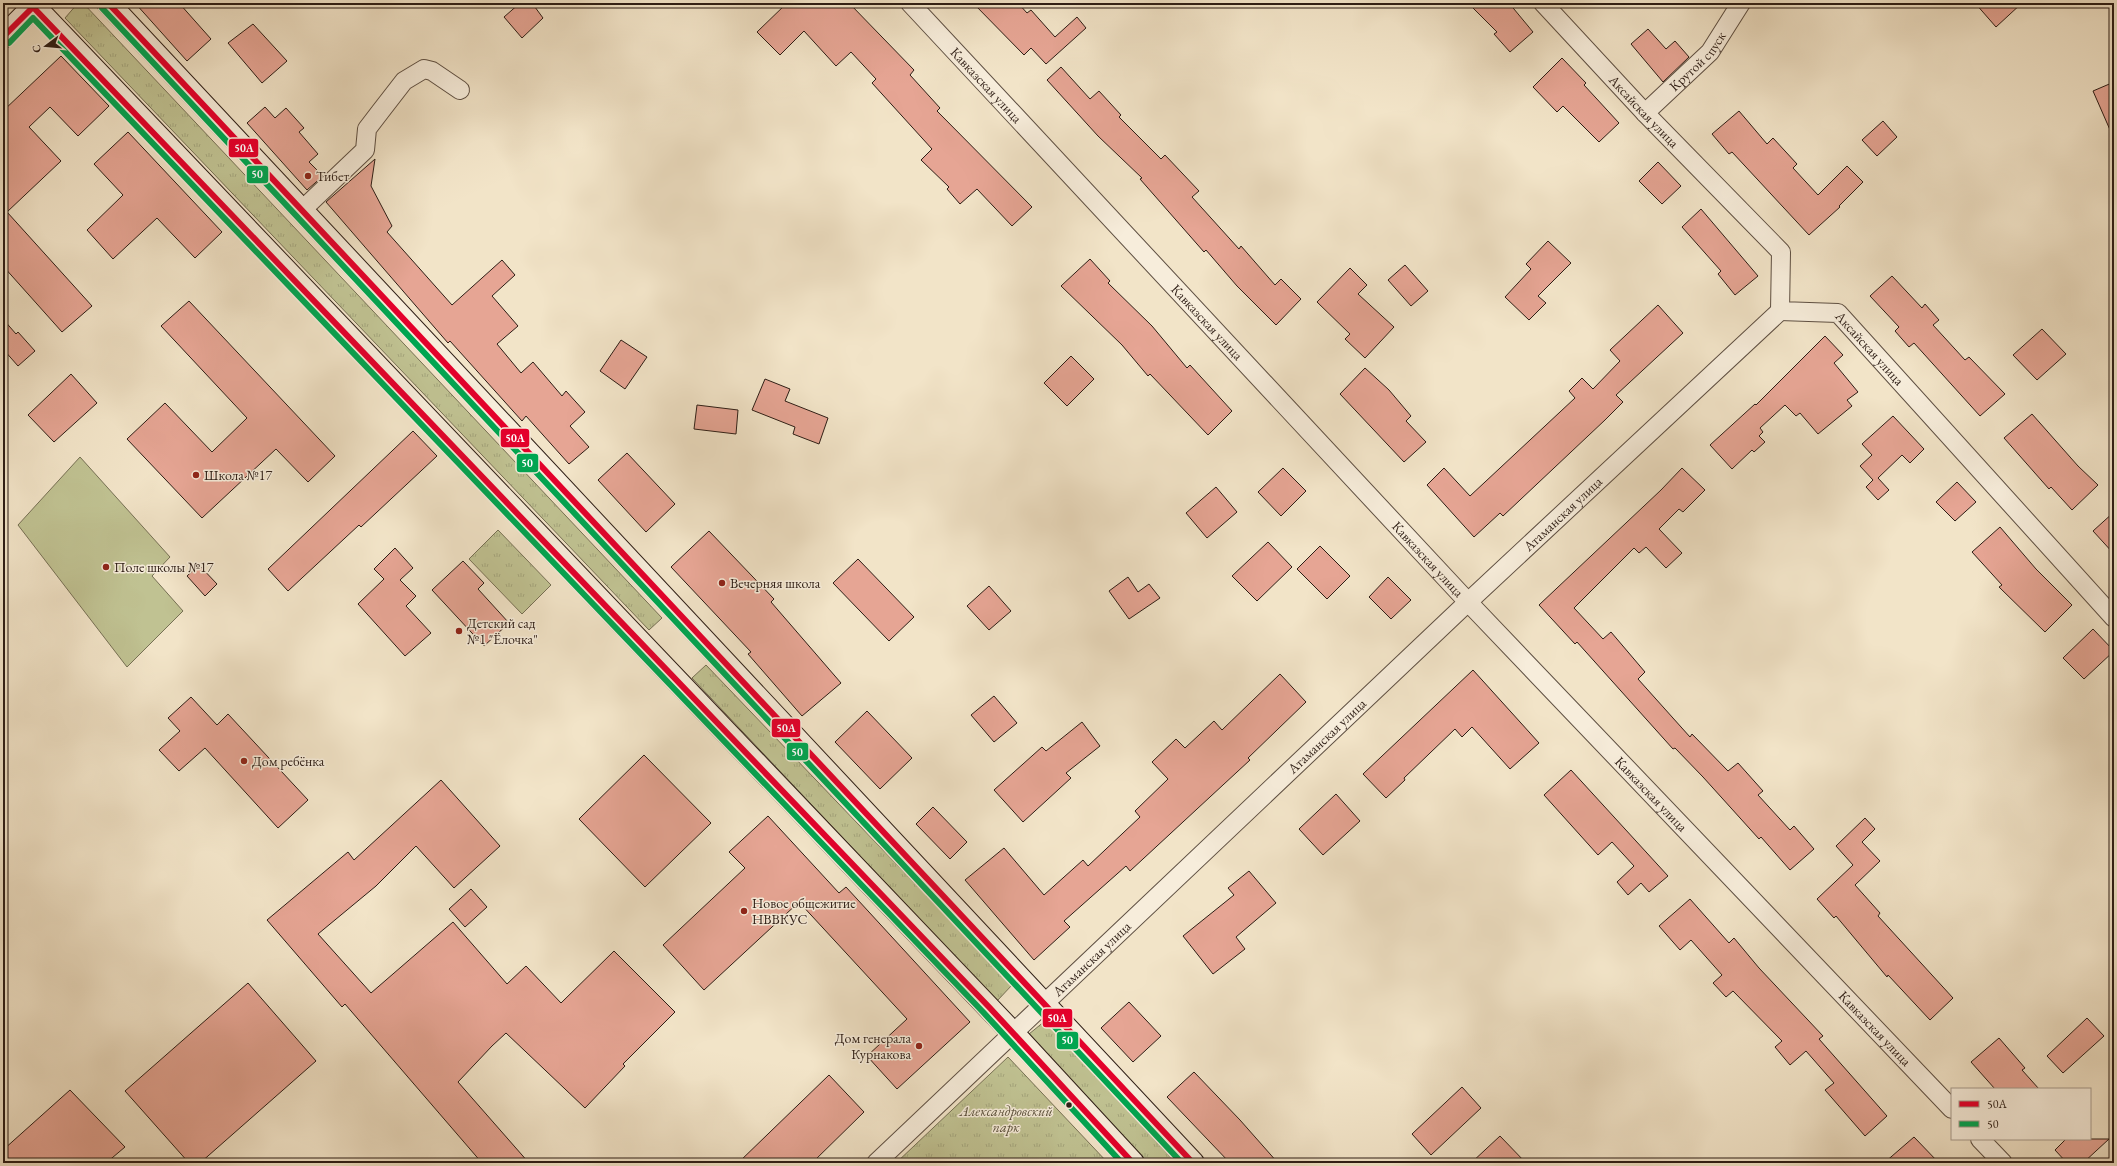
<svg xmlns="http://www.w3.org/2000/svg" width="2117" height="1166" viewBox="0 0 2117 1166" font-family="'EB Garamond',serif">
	<style>
		.park { fill: url(#park-tufts); stroke: #767054 }
		.garden { fill: #c0c292; stroke: #767054 }
		.building { fill: #e6a594; stroke: #2d1d15 }
		.lines { fill: none; stroke-linecap: round; stroke-linejoin: round }
		.street-casing { stroke: #5e4f42; stroke-width: 20 }
		.secondary-casing { stroke: #2d1d15; stroke-width: 24 }
		.street { stroke: #f7eddb; stroke-width: 18 }
		.secondary { stroke: #f7eddb; stroke-width: 22 }
		.bus-1-casing { stroke: #f7eddb; stroke-width: 9 }
		.bus-2-casing { stroke: #f7eddb; stroke-width: 9 }
		.bus-1 { stroke: #e4002b; stroke-width: 6 }
		.bus-2 { stroke: #00a651; stroke-width: 6 }
		.poi-dot { fill: #8f2418; stroke: #f7eddb; stroke-width: 1.5 }
		.bus-dot { fill: #2d1d15; stroke: #f7eddb; stroke-width: 1.5 }
		.labels { text-anchor: middle; stroke-width: 3; stroke-linejoin: round; paint-order: stroke }
		.street-label { font-size: 14px; fill: #2d1d15; stroke: #f7eddb }
		.poi-label { font-size: 14px; fill: #2d1d15; stroke: #f7eddb; text-anchor: start }
		.park-label { font-size: 14px; font-style: italic; fill: #594f3a; stroke: #f7eddb }
		.line-badge { stroke: #f7eddb; stroke-width: 1.5 }
		.badge-label { font-size: 11px; text-anchor: middle; font-weight: bold; fill: #fff }
	</style>
	<defs>
		<pattern id="park-tufts" width="24" height="20" patternUnits="userSpaceOnUse"><rect width="24" height="20" fill="#c0c292"/><path d="M3 7l-1-3M5 7V3M7 7l1-3M15 17l-1-3M17 17v-4M19 17l1-3" fill="none" stroke="#a5a67d"/></pattern>
	</defs>
	<rect width="100%" height="100%" fill="#f2e4c8"/>
	<filter id="stains"><feTurbulence type="fractalNoise" baseFrequency=".005" numOctaves="4"/><feColorMatrix values="0 0 0 0 .2 0 0 0 0 .09 0 0 0 0 .02 0 0 0 .5 -.17"/></filter>
	<radialGradient id="worn" r=".72"><stop offset=".6" stop-color="#630" stop-opacity="0"/><stop offset="1" stop-color="#630" stop-opacity=".3"/></radialGradient>
	<path class="park" d="M 78,3 L 83,3 L 662,618 L 649,630 L 65,18 Z
		M 498,530 L 551,585 L 522,614 L 469,559 Z
		M 706,665 L 1012,985 L 997,1001 L 692,678 Z
		M 1045,1021 L 1176,1163 L 1147,1163 L 1029,1034 Z
		M 1008,1057 L 1108,1163 L 896,1163 Z"/>
	<path class="garden" d="M 80,457 L 170,557 L 152,576 L 183,611 L 127,667 L 18,525 Z"/>
	<path class="building" d="M 135,3 L 179,3 L 211,39 L 187,61 Z
		M 520,3 L 532,3 L 543,18 L 522,38 L 504,17 Z
		M 787,3 L 849,3 L 914,70 L 910,75 L 940,108 L 937,111 L 1032,207 L 1012,226 L 977,189 L 960,204 L 947,189 L 949,187 L 921,160 L 932,149 L 872,83 L 876,79 L 851,52 L 836,66 L 804,31 L 780,55 L 757,32 Z
		M 973,3 L 1018,3 L 1027,13 L 1031,10 L 1055,37 L 1077,17 L 1086,28 L 1046,64 L 1031,48 L 1024,55 Z
		M 1468,3 L 1509,3 L 1533,32 L 1510,52 L 1494,34 L 1497,32 Z
		M 1975,3 L 2022,3 L 1996,27 Z
		M 253,24 L 287,61 L 262,83 L 228,43 Z
		M 1648,29 L 1666,49 L 1675,41 L 1689,57 L 1663,82 L 1631,44 Z
		M 61,56 L 109,106 L 78,136 L 50,107 L 29,127 L 61,161 L 7,212 L 92,306 L 62,332 L 3,266 L 3,111 Z
		M 1562,58 L 1586,83 L 1584,85 L 1619,123 L 1599,142 L 1563,106 L 1557,112 L 1533,87 Z
		M 1061,67 L 1090,99 L 1099,91 L 1121,115 L 1119,117 L 1161,159 L 1165,155 L 1199,191 L 1192,197 L 1239,249 L 1241,246 L 1275,285 L 1281,279 L 1301,299 L 1276,325 L 1237,286 L 1206,250 L 1204,252 L 1140,179 L 1142,178 L 1098,136 L 1047,80 Z
		M 2114,82 L 2114,139 L 2093,91 Z
		M 265,107 L 275,118 L 286,108 L 304,128 L 299,132 L 318,154 L 309,162 L 323,176 L 307,190 L 247,123 Z
		M 1739,111 L 1767,144 L 1773,138 L 1797,164 L 1793,168 L 1818,195 L 1847,166 L 1863,182 L 1839,206 L 1840,207 L 1809,235 L 1732,152 L 1729,154 L 1712,134 Z
		M 1883,121 L 1897,137 L 1877,156 L 1862,140 Z
		M 128,132 L 222,232 L 195,258 L 157,218 L 113,259 L 87,230 L 123,195 L 94,164 Z
		M 375,159 L 371,186 L 392,226 L 387,232 L 452,305 L 502,260 L 515,275 L 492,296 L 518,326 L 497,344 L 521,373 L 533,362 L 562,396 L 566,391 L 585,412 L 570,426 L 589,447 L 569,464 L 526,416 L 522,421 L 450,341 L 448,343 L 326,202 Z
		M 1658,162 L 1681,186 L 1662,204 L 1639,181 Z
		M 1701,209 L 1758,276 L 1735,295 L 1718,274 L 1721,271 L 1682,227 Z
		M 1548,241 L 1571,263 L 1538,296 L 1546,303 L 1529,320 L 1505,297 L 1531,269 L 1526,264 Z
		M 1090,259 L 1110,281 L 1108,283 L 1152,326 L 1187,368 L 1190,365 L 1232,411 L 1208,435 L 1150,374 L 1148,376 L 1122,345 L 1061,286 Z
		M 1405,265 L 1428,291 L 1411,306 L 1388,280 Z
		M 1350,268 L 1367,285 L 1358,294 L 1394,327 L 1365,358 L 1345,339 L 1350,334 L 1317,302 Z
		M 1892,276 L 1922,308 L 1925,304 L 1939,320 L 1933,325 L 1965,360 L 1969,357 L 2005,394 L 1980,416 L 1914,343 L 1909,347 L 1895,331 L 1899,327 L 1870,296 Z
		M 189,301 L 335,456 L 308,482 L 276,449 L 202,518 L 127,439 L 165,403 L 212,452 L 247,418 L 161,326 Z
		M 1658,305 L 1683,333 L 1616,395 L 1623,402 L 1605,420 L 1503,516 L 1500,513 L 1474,537 L 1427,485 L 1444,468 L 1470,496 L 1575,398 L 1569,391 L 1582,378 L 1593,389 L 1620,361 L 1610,350 Z
		M 3,319 L 16,334 L 18,332 L 35,351 L 18,366 L 3,349 Z
		M 2042,329 L 2066,354 L 2037,380 L 2013,355 Z
		M 1825,336 L 1843,355 L 1834,363 L 1858,392 L 1847,400 L 1852,406 L 1818,434 L 1800,413 L 1796,416 L 1785,405 L 1760,428 L 1763,432 L 1759,436 L 1765,442 L 1754,452 L 1752,450 L 1732,469 L 1710,445 L 1755,404 L 1756,405 Z
		M 621,340 L 647,357 L 625,389 L 600,371 Z
		M 1071,356 L 1094,379 L 1067,406 L 1044,383 Z
		M 1365,368 L 1389,390 L 1411,416 L 1406,421 L 1426,442 L 1404,462 L 1340,394 Z
		M 71,374 L 97,403 L 54,442 L 28,415 Z
		M 765,379 L 790,389 L 785,401 L 828,418 L 819,444 L 793,434 L 795,427 L 752,410 Z
		M 697,405 L 738,410 L 736,434 L 694,429 Z
		M 2032,414 L 2078,466 L 2098,485 L 2072,510 L 2051,487 L 2049,489 L 2004,438 Z
		M 1893,416 L 1924,449 L 1910,463 L 1902,455 L 1878,478 L 1889,490 L 1878,500 L 1866,487 L 1873,480 L 1860,466 L 1872,455 L 1862,444 Z
		M 413,431 L 437,456 L 361,527 L 359,525 L 288,591 L 268,569 Z
		M 627,453 L 675,504 L 646,532 L 598,480 Z
		M 1283,468 L 1306,491 L 1281,516 L 1258,492 Z
		M 1682,468 L 1705,490 L 1683,512 L 1679,509 L 1659,529 L 1682,553 L 1666,568 L 1646,547 L 1639,553 L 1634,548 L 1574,608 L 1603,639 L 1611,632 L 1645,672 L 1638,679 L 1690,737 L 1692,734 L 1728,771 L 1738,763 L 1763,791 L 1758,795 L 1790,830 L 1794,826 L 1814,849 L 1790,870 L 1761,837 L 1759,839 L 1703,777 L 1675,748 L 1673,749 L 1577,642 L 1575,644 L 1539,605 L 1661,490 Z
		M 1957,482 L 1976,502 L 1955,521 L 1936,502 Z
		M 1216,487 L 1237,512 L 1207,538 L 1186,513 Z
		M 2114,512 L 2114,554 L 2093,531 Z
		M 2000,527 L 2036,569 L 2072,605 L 2045,632 L 1999,587 L 2002,585 L 1972,552 Z
		M 709,531 L 774,599 L 771,602 L 841,683 L 802,716 L 748,654 L 751,652 L 671,567 Z
		M 1268,542 L 1292,567 L 1257,601 L 1232,576 Z
		M 1320,546 L 1350,576 L 1327,599 L 1297,569 Z
		M 395,548 L 413,568 L 400,580 L 416,596 L 406,606 L 431,633 L 405,656 L 358,604 L 384,579 L 374,569 Z
		M 858,559 L 914,617 L 889,641 L 833,583 Z
		M 463,561 L 484,583 L 478,589 L 509,623 L 484,646 L 432,590 Z
		M 199,565 L 217,584 L 205,596 L 187,576 Z
		M 1128,577 L 1138,592 L 1149,584 L 1160,598 L 1129,619 L 1109,591 Z
		M 1388,577 L 1411,600 L 1391,619 L 1369,597 Z
		M 989,586 L 1011,611 L 989,630 L 967,606 Z
		M 2093,629 L 2114,651 L 2084,679 L 2063,658 Z
		M 1473,670 L 1539,743 L 1510,769 L 1472,727 L 1462,737 L 1455,729 L 1404,778 L 1405,780 L 1386,798 L 1363,774 Z
		M 1280,674 L 1306,702 L 1248,758 L 1250,760 L 1130,871 L 1126,866 L 1064,921 L 1070,927 L 1034,960 L 965,880 L 1004,848 L 1044,895 L 1083,860 L 1088,866 L 1140,817 L 1135,811 L 1168,779 L 1152,762 L 1176,739 L 1185,748 L 1214,721 L 1222,730 Z
		M 994,696 L 1017,723 L 994,742 L 971,715 Z
		M 191,697 L 217,725 L 228,714 L 308,800 L 278,828 L 205,748 L 179,771 L 159,750 L 180,731 L 168,718 Z
		M 867,711 L 912,758 L 880,789 L 835,742 Z
		M 1082,722 L 1100,746 L 1066,773 L 1071,778 L 1023,822 L 994,790 L 1042,747 L 1046,751 Z
		M 644,755 L 711,823 L 645,887 L 579,819 Z
		M 1571,770 L 1668,876 L 1649,892 L 1641,883 L 1628,895 L 1617,882 L 1634,866 L 1612,842 L 1598,855 L 1544,795 Z
		M 441,780 L 500,846 L 454,888 L 416,846 L 376,886 L 318,934 L 371,993 L 453,922 L 507,984 L 526,966 L 561,1003 L 614,951 L 675,1012 L 623,1064 L 625,1066 L 585,1108 L 506,1033 L 492,1046 L 458,1082 L 529,1163 L 482,1163 L 345,1004 L 342,1007 L 267,920 L 348,852 L 354,860 Z
		M 1336,794 L 1360,821 L 1323,855 L 1299,829 Z
		M 933,807 L 967,842 L 950,859 L 916,824 Z
		M 768,816 L 839,893 L 846,887 L 970,1022 L 897,1089 L 867,1056 L 907,1019 L 799,902 L 704,990 L 663,945 L 745,868 L 729,852 Z
		M 1865,818 L 1875,829 L 1862,842 L 1880,861 L 1855,885 L 1880,913 L 1878,916 L 1953,998 L 1930,1020 L 1888,975 L 1887,977 L 1836,916 L 1834,918 L 1817,899 L 1853,865 L 1836,846 Z
		M 1249,871 L 1276,903 L 1236,937 L 1245,949 L 1213,974 L 1183,936 L 1234,895 L 1228,888 Z
		M 471,889 L 487,907 L 465,927 L 449,909 Z
		M 1690,899 L 1729,943 L 1734,938 L 1759,968 L 1823,1036 L 1819,1039 L 1887,1116 L 1865,1136 L 1825,1090 L 1834,1083 L 1806,1051 L 1790,1065 L 1775,1047 L 1782,1041 L 1733,991 L 1726,997 L 1713,983 L 1722,975 L 1691,940 L 1680,950 L 1659,926 Z
		M 248,983 L 316,1061 L 200,1163 L 189,1163 L 125,1091 Z
		M 1129,1002 L 1161,1036 L 1133,1062 L 1101,1028 Z
		M 2087,1018 L 2104,1036 L 2063,1073 L 2047,1056 Z
		M 1999,1038 L 2025,1068 L 2022,1070 L 2039,1089 L 1995,1089 L 1971,1062 Z
		M 1194,1072 L 1240,1120 L 1278,1163 L 1230,1163 L 1167,1097 Z
		M 829,1075 L 864,1112 L 812,1163 L 738,1163 Z
		M 1462,1087 L 1481,1108 L 1431,1155 L 1412,1134 Z
		M 70,1090 L 125,1147 L 106,1163 L 3,1163 L 3,1150 Z
		M 1500,1136 L 1526,1163 L 1471,1163 Z
		M 1914,1137 L 1939,1163 L 1884,1163 Z
		M 2066,1139 L 2109,1139 L 2083,1163 L 2067,1163 L 2055,1150 Z"/>
	<g class="lines">
		<defs>
			<g id="street">
				<path id="s1" d="M 910,3 L 1468,602 L 1952,1109"/>
				<path id="s2" d="M 1543,3 L 1645,113 L 1781,252 L 1780,311 L 1838,313 L 2114,618"/>
				<path id="s3" d="M 1645,113 L 1710,52 L 1741,3"/>
				<path d="M 302,210 L 365,150 L 367,129 L 380,112 L 404,81 L 424,69 L 432,71 L 460,90"/>
				<path d="M 1980,1139 L 2003,1163"/>
				<path id="s4" d="M 876,1163 L 1468,602 L 1780,311"/>
			</g>
			<path id="secondary" d="M 31,3 L 1013,1033 L 1133,1163
				M 108,3 L 1193,1163
				M 3,37 L 37,3"/>
		</defs>
		<use href="#street" class="street-casing"/>
		<use href="#secondary" class="secondary-casing"/>
		<use href="#street" class="street"/>
		<use href="#secondary" class="secondary"/>
		<defs>
			<path id="bus-1" d="M 108,3 L 1193,1163
				M 3,37 L 33,7 L 989,1007 L 1133,1163"/>
			<path id="bus-2" d="M 102,8 L 1182,1163
				M 9,43 L 33,18 L 983,1012 L 1122,1163"/>
		</defs>
		<use href="#bus-1" class="bus-1-casing"/>
		<use href="#bus-2" class="bus-2-casing"/>
		<use href="#bus-1" class="bus-1"/>
		<use href="#bus-2" class="bus-2"/>
	</g>
	<g class="poi-dot">
		<circle cx="308" cy="176" r="4"/>
		<circle cx="196" cy="475" r="4"/>
		<circle cx="106" cy="567" r="4"/>
		<circle cx="722" cy="583" r="4"/>
		<circle cx="459" cy="631" r="4"/>
		<circle cx="244" cy="761" r="4"/>
		<circle cx="744" cy="911" r="4"/>
		<circle cx="919" cy="1046" r="4"/>
	</g>
	<circle class="bus-dot" cx="1069" cy="1105" r="3.5"/>
	<g class="labels">
		<g class="street-label">
			<text dy="5" stroke="none"><textPath href="#s3" startOffset="74">Крутой спуск</textPath></text>
			<text dy="5" stroke="none"><textPath href="#s1" startOffset="112">Кавказская улица</textPath></text>
			<text dy="5" stroke="none"><textPath href="#s2" startOffset="148">Аксайская улица</textPath></text>
			<text dy="5" stroke="none"><textPath href="#s1" startOffset="436">Кавказская улица</textPath></text>
			<text dy="5" stroke="none"><textPath href="#s2" startOffset="509">Аксайская улица</textPath></text>
			<text dy="5" stroke="none"><textPath href="#s4" startOffset="945">Атаманская улица</textPath></text>
			<text dy="5" stroke="none"><textPath href="#s1" startOffset="760">Кавказская улица</textPath></text>
			<text dy="5" stroke="none"><textPath href="#s4" startOffset="621">Атаманская улица</textPath></text>
			<text dy="5" stroke="none"><textPath href="#s1" startOffset="1084">Кавказская улица</textPath></text>
			<text dy="5" stroke="none"><textPath href="#s4" startOffset="297">Атаманская улица</textPath></text>
			<text dy="5" stroke="none"><textPath href="#s1" startOffset="1408">Кавказская улица</textPath></text>
		</g>
		<g class="poi-label">
			<text x="316" y="181">Тибет</text>
			<text x="204" y="480">Школа №17</text>
			<text x="114" y="572">Поле школы №17</text>
			<text x="730" y="588">Вечерняя школа</text>
			<text x="467" y="628">Детский сад<tspan x="467" dy="16">№1 "Ёлочка"</tspan></text>
			<text x="252" y="766">Дом ребёнка</text>
			<text x="752" y="908">Новое общежитие<tspan x="752" dy="16">НВВКУС</tspan></text>
			<text x="911" y="1043" text-anchor="end">Дом генерала<tspan x="911" dy="16">Курнакова</tspan></text>
		</g>
		<g class="park-label">
			<text x="1006" y="1116">Александровский<tspan x="1006" dy="16">парк</tspan></text>
		</g>
	</g>
	<g class="line-badge">
		<rect x="228" y="138" width="31" height="20" rx="4" fill="#e4002b"/>
		<rect x="246" y="165" width="23" height="19" rx="4" fill="#00a651"/>
		<rect x="500" y="428" width="30" height="20" rx="4" fill="#e4002b"/>
		<rect x="516" y="453" width="23" height="20" rx="4" fill="#00a651"/>
		<rect x="771" y="718" width="30" height="20" rx="4" fill="#e4002b"/>
		<rect x="786" y="742" width="23" height="19" rx="4" fill="#00a651"/>
		<rect x="1042" y="1008" width="31" height="20" rx="4" fill="#e4002b"/>
		<rect x="1056" y="1031" width="23" height="19" rx="4" fill="#00a651"/>
	</g>
	<g class="badge-label">
		<text x="244" y="152">50А</text>
		<text x="257" y="178">50</text>
		<text x="515" y="442">50А</text>
		<text x="527" y="467">50</text>
		<text x="786" y="732">50А</text>
		<text x="797" y="756">50</text>
		<text x="1057" y="1022">50А</text>
		<text x="1067" y="1044">50</text>
	</g>
	<rect width="2117" height="1166" fill="none" stroke="#f2e4c8" stroke-width="16"/>
	<rect x="4" y="4" width="2109" height="1158" fill="none" stroke="#2d1d15" stroke-width="2"/>
	<rect x="8" y="8" width="2101" height="1150" fill="none" stroke="#2d1d15"/>
	<rect x="1951" y="1088" width="140" height="52" fill="#f7eddb" stroke="#a69a8c"/>
	<rect x="1959" y="1101" width="20" height="6" fill="#e4002b" stroke="#a69a8c"/>
	<text x="1987" y="1108" font-size="12" fill="#2d1d15">50А</text>
	<rect x="1959" y="1121" width="20" height="6" fill="#00a651" stroke="#a69a8c"/>
	<text x="1987" y="1128" font-size="12" fill="#2d1d15">50</text>
	<g transform="translate(46 46) rotate(254)" stroke="#f7eddb" stroke-width="3" paint-order="stroke">
	<path d="M0-3L7 15L0 10L-7 15Z" fill="#2d1d15"/>
	<text y="-6" font-size="11" font-weight="bold" text-anchor="middle" fill="#2d1d15">С</text>
	</g>
	<rect width="100%" height="100%" filter="url(#stains)"/>
	<rect width="100%" height="100%" fill="url(#worn)"/>
</svg>
